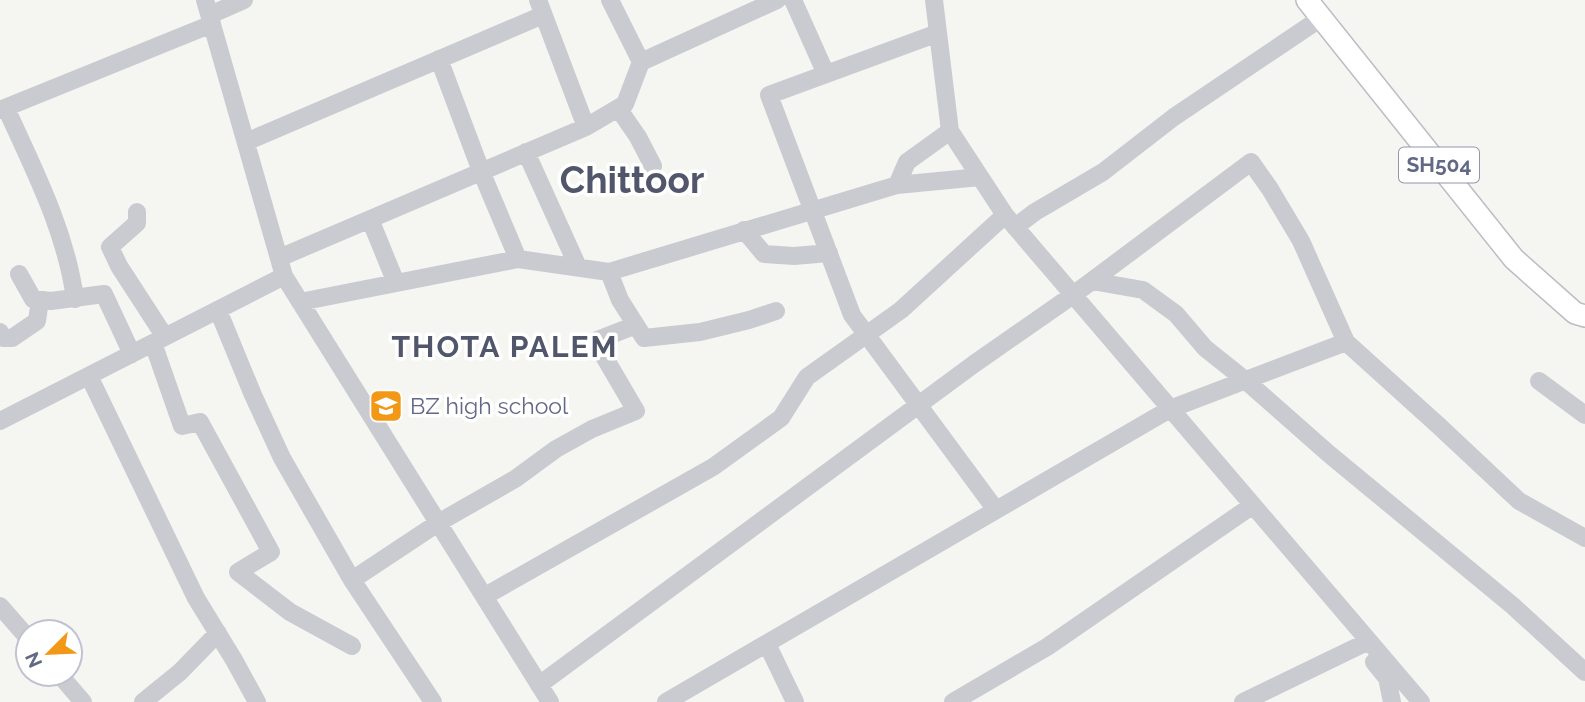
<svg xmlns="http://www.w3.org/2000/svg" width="1585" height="702" viewBox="0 0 1585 702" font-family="Raleway,sans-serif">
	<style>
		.built { fill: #e6e7e5 }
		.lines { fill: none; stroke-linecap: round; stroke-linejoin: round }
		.major-casing { stroke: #bcbdc3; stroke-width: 24 }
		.minor { stroke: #cacbd0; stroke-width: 18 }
		.major { stroke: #fff; stroke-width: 21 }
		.labels { text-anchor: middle; stroke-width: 7; stroke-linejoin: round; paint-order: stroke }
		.shield { fill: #fff; stroke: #9196aa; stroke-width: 2 }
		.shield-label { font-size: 21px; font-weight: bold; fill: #626986 }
		.poi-label { font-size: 23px; fill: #626986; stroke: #fff; text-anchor: start }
		.district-label { font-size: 30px; font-weight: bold; letter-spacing: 2px; fill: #51566a; stroke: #fff }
		.town-label { font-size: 37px; font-weight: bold; fill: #51566a; stroke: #fff }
	</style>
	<rect width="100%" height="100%" fill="#f5f6f2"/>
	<path class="built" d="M 392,389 L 402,411 L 381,422 L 370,400 Z"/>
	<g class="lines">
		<defs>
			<path id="major" d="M 1307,0 L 1514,259 L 1575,313 L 1585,316"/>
		</defs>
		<use href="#major" class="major-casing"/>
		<path class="minor" d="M 205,0 L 284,276 L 550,702
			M 610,0 L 641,62
			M 793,0 L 826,74
			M 934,0 L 950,131 L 1005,215 L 1421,702
			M 210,15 L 244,0
			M 938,33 L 769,95 L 852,315 L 996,510
			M 439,59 L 481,171 L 518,259
			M 6,108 C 34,170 66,231 75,299
			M 618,108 L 638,137 L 653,166
			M 0,110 L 212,24
			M 586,127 L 625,104 L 641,62 L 777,0
			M 246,142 L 543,15
			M 526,152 L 578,267
			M 897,185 L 907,162 L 950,131
			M 137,212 L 137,223 L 110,247 L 119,266 L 165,337
			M 370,219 L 396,283
			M 1015,227 L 1035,212 L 1103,172 L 1174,117 L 1321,18
			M 744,230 L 764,254 L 794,256 L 829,253
			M 279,258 L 586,127 L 538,0
			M 609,272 L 620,300 L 644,338 L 700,332 L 749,320 L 776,311
			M 19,274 L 33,299 L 51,301 L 104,294 L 132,354
			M 1092,281 L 1143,290 L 1176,314 L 1205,348 L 1245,380 L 1329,454 L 1513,606 L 1585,672
			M 300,302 L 518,259 L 609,272 L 897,185 L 980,177
			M 218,310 L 253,395 L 282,458 L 352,580 L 433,702
			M 0,332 L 3,338 L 12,338 L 37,321 L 40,300
			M 153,343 L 182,426 L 200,422 L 271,552 L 238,572 L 290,612 L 352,646
			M 89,376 L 196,598 L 234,660 L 257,702
			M 1539,381 L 1585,415
			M 0,421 L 284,276
			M 352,580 L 438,523 L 515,479 L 556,449 L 592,429 L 636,411 L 595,341 L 636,325
			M 485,596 L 713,467 L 781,418 L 807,377 L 901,310 L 1005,215
			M 0,606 L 28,638
			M 767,644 L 795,702
			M 1374,662 L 1387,678 L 1392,702
			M 59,674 L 83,702
			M 539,685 L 974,364 L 1073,295 L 1251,162 L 1270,189 L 1301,241 L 1346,342 L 1439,426 L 1519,501 L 1585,538
			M 143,702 L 180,672 L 218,633
			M 666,702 L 1170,409 L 1346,342
			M 953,702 L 1047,647 L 1253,505
			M 1243,702 L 1369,641"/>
		<use href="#major" class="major"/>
	</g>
	<defs>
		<symbol id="school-square" viewBox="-11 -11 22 22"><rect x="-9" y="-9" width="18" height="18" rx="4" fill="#f29816" stroke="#fff"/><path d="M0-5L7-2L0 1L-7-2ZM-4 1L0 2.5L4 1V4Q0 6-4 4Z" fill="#fff"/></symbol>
	</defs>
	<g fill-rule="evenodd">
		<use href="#school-square" x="367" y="387" width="38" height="38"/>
	</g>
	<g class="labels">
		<rect class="shield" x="1399" y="147.5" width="80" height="35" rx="5"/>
		<g class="shield-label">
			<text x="1439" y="172">SH504</text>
		</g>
		<g class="poi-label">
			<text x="410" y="414">BZ high school</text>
		</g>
		<g class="district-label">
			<text x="505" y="357">THOTA PALEM</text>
		</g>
		<g class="town-label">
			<text x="632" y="193">Chittoor</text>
		</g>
	</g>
	<g transform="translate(49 653) rotate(246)"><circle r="33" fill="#ffffff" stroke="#c0c3cf" stroke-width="2"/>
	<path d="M0-5L12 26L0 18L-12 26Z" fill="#f29816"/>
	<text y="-10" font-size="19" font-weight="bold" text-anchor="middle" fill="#626986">N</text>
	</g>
</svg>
